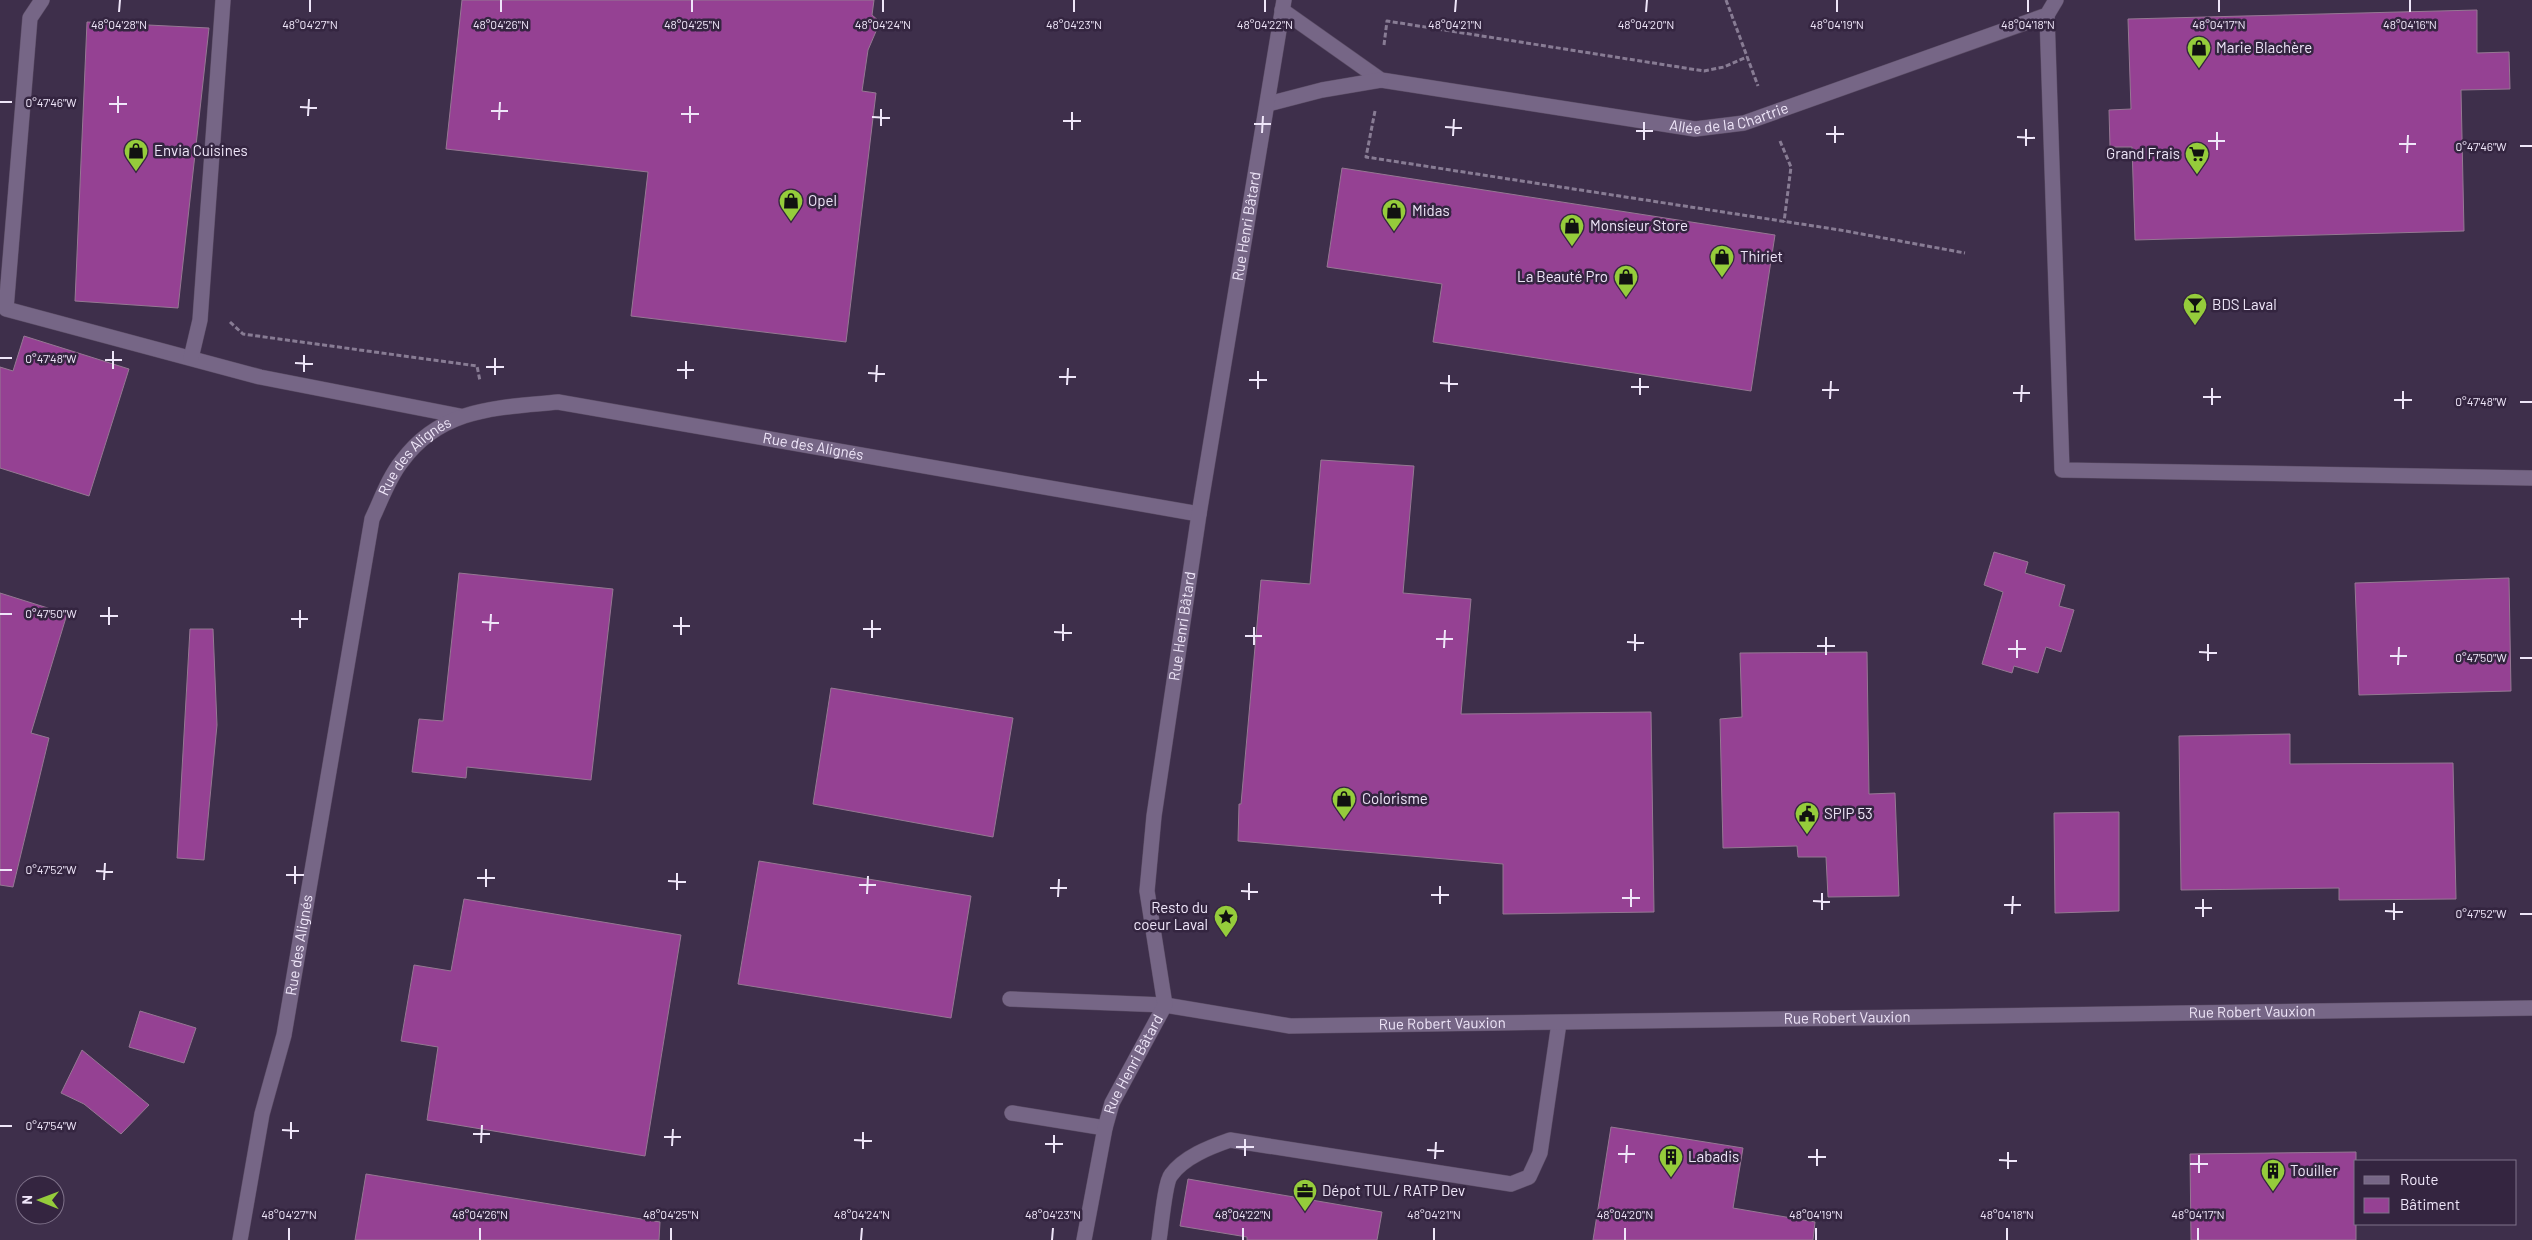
<svg xmlns="http://www.w3.org/2000/svg" width="2532" height="1240" viewBox="0 0 2532 1240" font-family="Barlow,sans-serif">
	<style>
		.building { fill: #954193; stroke: #957893 }
		.lines { fill: none; stroke-linecap: round; stroke-linejoin: round }
		.service-casing { stroke: #5a4c64; stroke-width: 16 }
		.minor-casing { stroke: #5a4c64; stroke-width: 16 }
		.tertiary-casing { stroke: #5a4c64; stroke-width: 16 }
		.path { stroke: #887c94; stroke-width: 3; stroke-dasharray: 5 2.5; stroke-linecap: butt }
		.service { stroke: #766686; stroke-width: 15 }
		.minor { stroke: #766686; stroke-width: 15 }
		.tertiary { stroke: #766686; stroke-width: 15 }
		.ticks { fill: none; stroke: #efe6f9; stroke-width: 2 }
		.labels { text-anchor: middle; stroke-width: 5; stroke-linejoin: round; paint-order: stroke }
		.poi-label { font-size: 15px; fill: #efe6f9; stroke: #342540; text-anchor: start }
		.street-label { font-size: 15px; fill: #efe6f9; stroke: #342540 }
		.ticks-label { font-size: 12px; text-anchor: middle; fill: #efe6f9; stroke: #342540; stroke-width: 5; stroke-linejoin: round; paint-order: stroke }
	</style>
	<rect width="100%" height="100%" fill="#3e2f4b"/>
	<path class="building" d="M 462,0 L 874,0 L 872,15 L 880,22 L 868,50 L 862,91 L 876,93 L 846,342 L 631,316 L 648,172 L 446,149 Z
		M 2477,10 L 2477,53 L 2509,52 L 2510,89 L 2461,90 L 2464,231 L 2135,240 L 2132,147 L 2110,147 L 2109,110 L 2131,109 L 2128,19 Z
		M 87,22 L 209,28 L 178,308 L 75,301 Z
		M 1342,168 L 1775,235 L 1751,391 L 1433,342 L 1442,284 L 1327,267 Z
		M 24,336 L 129,369 L 89,496 L 0,468 L 0,367 L 13,371 Z
		M 1321,460 L 1414,466 L 1403,593 L 1471,599 L 1461,714 L 1651,712 L 1654,912 L 1503,914 L 1503,864 L 1238,841 L 1239,804 L 1241,804 L 1261,580 L 1310,584 Z
		M 1994,552 L 2028,562 L 2025,573 L 2065,585 L 2059,606 L 2074,610 L 2061,652 L 2046,647 L 2038,673 L 2014,666 L 2012,673 L 1982,664 L 2003,592 L 1984,585 Z
		M 459,573 L 613,589 L 591,780 L 467,767 L 466,778 L 412,772 L 419,719 L 443,721 Z
		M 2509,578 L 2511,691 L 2359,695 L 2355,583 Z
		M 0,593 L 67,614 L 31,733 L 49,738 L 13,887 L 0,885 Z
		M 190,629 L 213,629 L 217,725 L 204,860 L 177,858 Z
		M 1867,652 L 1869,794 L 1895,793 L 1899,896 L 1828,897 L 1826,857 L 1798,857 L 1797,846 L 1723,848 L 1720,719 L 1742,717 L 1740,653 Z
		M 831,688 L 1013,718 L 993,837 L 813,804 Z
		M 2290,734 L 2290,764 L 2453,763 L 2456,899 L 2339,900 L 2339,888 L 2181,890 L 2179,736 Z
		M 2119,812 L 2119,911 L 2055,913 L 2054,813 Z
		M 759,861 L 971,896 L 951,1018 L 738,984 Z
		M 464,899 L 681,935 L 645,1156 L 427,1120 L 438,1047 L 401,1041 L 414,965 L 451,971 Z
		M 140,1011 L 196,1028 L 184,1063 L 129,1047 Z
		M 82,1050 L 149,1105 L 121,1134 L 84,1104 L 61,1093 Z
		M 1611,1127 L 1743,1148 L 1733,1208 L 1815,1222 L 1813,1240 L 1593,1240 Z
		M 2356,1152 L 2356,1240 L 2191,1240 L 2190,1154 Z
		M 366,1174 L 660,1222 L 659,1240 L 355,1240 Z
		M 1188,1179 L 1382,1212 L 1377,1240 L 1247,1240 L 1247,1237 L 1180,1226 Z"/>
	<g class="lines">
		<defs>
			<g id="service">
				<path d="M 42,0 L 30,18 L 6,309 L 260,377 L 460,416"/>
				<path id="s1" d="M 1282,10 L 1381,80 L 1695,129 L 1744,123 L 2047,15 L 2056,0"/>
				<path d="M 2047,15 L 2062,470 L 2532,478"/>
				<path d="M 1268,104 L 1322,90 L 1381,80"/>
				<path d="M 191,358 L 200,320 L 223,0"/>
				<path d="M 1010,999 L 1165,1005"/>
				<path d="M 1012,1113 L 1105,1128"/>
				<path d="M 1159,1240 C 1161,1228 1165,1182 1171,1175 C 1184,1157 1210,1147 1230,1140 L 1511,1184 L 1529,1177 L 1540,1153 L 1559,1023"/>
			</g>
			<g id="minor">
				<path id="s2" d="M 1165,1005 L 1290,1026 L 2532,1008"/>
				<path id="s3" d="M 240,1240 L 262,1114 L 284,1035 L 372,519 C 381,500 389,477 402,461 C 442,407 498,408 558,402 L 1199,514"/>
			</g>
			<g id="tertiary">
				<path id="s4" d="M 1084,1240 L 1105,1128 L 1112,1103 L 1165,1005 L 1147,891 L 1154,816 L 1199,514 L 1284,0"/>
			</g>
		</defs>
		<use href="#service" class="service-casing"/>
		<use href="#minor" class="minor-casing"/>
		<use href="#tertiary" class="tertiary-casing"/>
		<path class="path" d="M 1726,0 L 1758,86
			M 1384,45 L 1387,21 L 1704,71 L 1724,67 L 1747,57
			M 1375,111 L 1366,157 L 1840,230 L 1965,253
			M 1780,141 L 1791,167 L 1784,222
			M 230,322 L 243,334 L 477,366 L 480,381"/>
		<use href="#service" class="service"/>
		<use href="#minor" class="minor"/>
		<use href="#tertiary" class="tertiary"/>
	</g>
	<path class="ticks" d="M 119,12 L 120,0M 310,12 L 310,0M 501,12 L 501,0M 692,12 L 692,0M 883,12 L 883,0M 1074,12 L 1074,0M 1265,12 L 1265,0M 1455,12 L 1456,0M 1646,12 L 1647,0M 1837,12 L 1837,0M 2028,12 L 2028,0M 2219,12 L 2219,0M 2410,12 L 2410,0M 0,102 L 12,102M 109,104 L 127,104M 300,107 L 317,108M 491,111 L 508,111M 118,113 L 118,96M 681,114 L 699,114M 308,116 L 309,99M 872,117 L 890,118M 499,120 L 500,102M 1063,121 L 1081,121M 690,123 L 690,106M 1254,124 L 1271,124M 881,126 L 881,109M 1445,127 L 1462,128M 1072,130 L 1072,112M 1636,131 L 1653,131M 1262,133 L 1263,116M 1826,134 L 1844,134M 1453,136 L 1454,119M 2017,137 L 2035,138M 1644,140 L 1644,122M 2208,141 L 2225,141M 1835,143 L 1835,126M 2399,144 L 2416,144M 2026,146 L 2026,129M 2520,146 L 2532,146M 2217,150 L 2217,132M 2407,153 L 2408,135M 0,358 L 12,358M 105,360 L 122,360M 295,363 L 313,364M 486,367 L 504,367M 113,369 L 113,351M 677,370 L 694,370M 304,372 L 304,355M 868,373 L 885,374M 495,375 L 495,358M 1059,377 L 1076,377M 686,379 L 686,361M 1249,380 L 1267,380M 876,382 L 877,365M 1440,383 L 1458,384M 1067,385 L 1068,368M 1631,387 L 1649,387M 1258,389 L 1258,371M 1822,390 L 1839,390M 1449,392 L 1449,375M 2013,393 L 2030,393M 1640,395 L 1640,378M 2203,397 L 2221,397M 1830,399 L 1831,381M 2394,400 L 2412,400M 2021,402 L 2022,385M 2520,402 L 2532,402M 2212,405 L 2212,388M 2403,409 L 2403,391M 0,614 L 12,614M 100,616 L 118,616M 291,619 L 308,619M 482,622 L 499,623M 109,625 L 109,607M 673,626 L 690,626M 300,628 L 300,610M 863,629 L 881,629M 490,631 L 491,614M 1054,632 L 1072,633M 681,635 L 681,617M 1245,636 L 1262,636M 872,638 L 872,620M 1436,639 L 1453,639M 1063,641 L 1063,624M 1627,642 L 1644,643M 1254,645 L 1254,627M 1817,646 L 1835,646M 1444,648 L 1445,630M 2008,649 L 2026,649M 1635,651 L 1635,634M 2199,652 L 2217,653M 1826,655 L 1826,637M 2390,656 L 2407,656M 2017,658 L 2017,640M 2520,658 L 2532,658M 2208,661 L 2208,644M 2398,665 L 2399,647M 0,870 L 12,870M 96,871 L 113,872M 286,875 L 304,875M 477,878 L 495,878M 104,880 L 105,863M 668,881 L 686,882M 295,884 L 295,866M 859,885 L 876,885M 486,887 L 486,869M 1050,888 L 1067,888M 677,890 L 677,873M 1241,891 L 1258,892M 867,894 L 868,876M 1431,895 L 1449,895M 1058,897 L 1059,879M 1622,898 L 1640,898M 1249,900 L 1249,883M 1813,901 L 1830,902M 1440,904 L 1440,886M 2004,905 L 2021,905M 1631,907 L 1631,889M 2195,908 L 2212,908M 1822,910 L 1822,893M 2385,911 L 2403,912M 2012,914 L 2013,896M 2520,914 L 2532,914M 2203,917 L 2203,899M 2394,920 L 2394,903M 0,1126 L 12,1126M 282,1130 L 299,1131M 473,1134 L 490,1134M 664,1137 L 681,1137M 291,1139 L 291,1122M 854,1140 L 872,1141M 481,1143 L 482,1125M 1045,1144 L 1063,1144M 672,1146 L 673,1129M 1236,1147 L 1254,1147M 863,1149 L 863,1132M 1427,1150 L 1444,1151M 1054,1153 L 1054,1135M 1618,1154 L 1635,1154M 1245,1156 L 1245,1139M 1808,1157 L 1826,1157M 1435,1159 L 1436,1142M 1999,1160 L 2017,1161M 1626,1163 L 1627,1145M 2190,1164 L 2208,1164M 1817,1166 L 1817,1149M 2008,1169 L 2008,1152M 2199,1173 L 2199,1155M 289,1240 L 289,1228M 480,1240 L 480,1228M 671,1240 L 671,1228M 861,1240 L 862,1228M 1052,1240 L 1053,1228M 1243,1240 L 1243,1228M 1434,1240 L 1434,1228M 1625,1240 L 1625,1228M 1816,1240 L 1816,1228M 2007,1240 L 2007,1228M 2198,1240 L 2198,1228"/>
	<defs>
		<symbol id="shop-pin" viewBox="-11 -11 22 30"><path d="M0 17L-7.5 6A9.5 9.5 0 1 1 7.5 6Z" fill="#95cc3b" stroke="#342540"/><path d="M-5-2.5h2.3a2.7 3.5 0 0 1 5.4 0H5L5.5 6h-11ZM-1.5-2.5h3a1.5 2.3 0 0 0-3 0Z" fill="#111"/></symbol>
		<symbol id="supermarket-pin" viewBox="-11 -11 22 30"><path d="M0 17L-7.5 6A9.5 9.5 0 1 1 7.5 6Z" fill="#95cc3b" stroke="#342540"/><path d="M-6-5.5h2.5l.6 2H6L4.5 2H-2.5L-4.4-4H-6ZM-1.5 3.2a1.3 1.3 0 1 0 .1 0ZM3 3.2a1.3 1.3 0 1 0 .1 0Z" fill="#111"/></symbol>
		<symbol id="bar-pin" viewBox="-11 -11 22 30"><path d="M0 17L-7.5 6A9.5 9.5 0 1 1 7.5 6Z" fill="#95cc3b" stroke="#342540"/><path d="M-6-5H6L.8 .8V4.5H3.5V6h-7V4.5H-.8V.8Z" fill="#111"/></symbol>
		<symbol id="civic-pin" viewBox="-11 -11 22 30"><path d="M0 17L-7.5 6A9.5 9.5 0 1 1 7.5 6Z" fill="#95cc3b" stroke="#342540"/><path d="M-.6-6.5H3V-4.5H.6V-3L4-1V1h2V6H-6V1h2V-1L-.6-3ZM-1.2 2.5V6h2.4V2.5Z" fill="#111"/></symbol>
		<symbol id="sight-pin" viewBox="-11 -11 22 30"><path d="M0 17L-7.5 6A9.5 9.5 0 1 1 7.5 6Z" fill="#95cc3b" stroke="#342540"/><path d="M0-6L1.8-2.2L6-1.7L2.9 1.2L3.7 5.4L0 3.3L-3.7 5.4L-2.9 1.2L-6-1.7L-1.8-2.2Z" fill="#111"/></symbol>
		<symbol id="building-pin" viewBox="-11 -11 22 30"><path d="M0 17L-7.5 6A9.5 9.5 0 1 1 7.5 6Z" fill="#95cc3b" stroke="#342540"/><path d="M-4-6H4V6H1V3H-1V6H-4ZM-2.5-4.3h1.7v1.8h-1.7ZM.8-4.3h1.7v1.8H.8ZM-2.5-1h1.7V.8h-1.7ZM.8-1h1.7V.8H.8Z" fill="#111"/></symbol>
		<symbol id="office-pin" viewBox="-11 -11 22 30"><path d="M0 17L-7.5 6A9.5 9.5 0 1 1 7.5 6Z" fill="#95cc3b" stroke="#342540"/><path d="M-6-3h4V-5.5h4V-3h4V5H-6ZM-1-4.5V-3h2v-1.5ZM-6 0V1H6V0Z" fill="#111"/></symbol>
	</defs>
	<g fill-rule="evenodd">
		<use href="#shop-pin" x="2185" y="34" width="28" height="38"/>
		<use href="#shop-pin" x="122" y="137" width="28" height="38"/>
		<use href="#supermarket-pin" x="2183" y="140" width="28" height="38"/>
		<use href="#shop-pin" x="777" y="187" width="28" height="38"/>
		<use href="#shop-pin" x="1380" y="197" width="28" height="38"/>
		<use href="#shop-pin" x="1558" y="212" width="28" height="38"/>
		<use href="#shop-pin" x="1708" y="243" width="28" height="38"/>
		<use href="#shop-pin" x="1612" y="263" width="28" height="38"/>
		<use href="#bar-pin" x="2181" y="291" width="28" height="38"/>
		<use href="#shop-pin" x="1330" y="785" width="28" height="38"/>
		<use href="#civic-pin" x="1793" y="800" width="28" height="38"/>
		<use href="#sight-pin" x="1212" y="903" width="28" height="38"/>
		<use href="#building-pin" x="1657" y="1143" width="28" height="38"/>
		<use href="#building-pin" x="2259" y="1157" width="28" height="38"/>
		<use href="#office-pin" x="1291" y="1177" width="28" height="38"/>
	</g>
	<g class="labels">
		<g class="poi-label">
			<text x="2216" y="53">Marie Blachère</text>
			<text x="154" y="156">Envia Cuisines</text>
			<text x="2180" y="159" text-anchor="end">Grand Frais</text>
			<text x="808" y="206">Opel</text>
			<text x="1412" y="216">Midas</text>
			<text x="1590" y="231">Monsieur Store</text>
			<text x="1740" y="262">Thiriet</text>
			<text x="1608" y="282" text-anchor="end">La Beauté Pro</text>
			<text x="2212" y="310">BDS Laval</text>
			<text x="1362" y="804">Colorisme</text>
			<text x="1824" y="819">SPIP 53</text>
			<text x="1208" y="913" text-anchor="end">Resto du<tspan x="1208" dy="17">coeur Laval</tspan></text>
			<text x="1688" y="1162">Labadis</text>
			<text x="2290" y="1176">Touiller</text>
			<text x="1322" y="1196">Dépot TUL / RATP Dev</text>
		</g>
		<g class="street-label">
			<text dy="5" stroke="none"><textPath href="#s1" startOffset="474">Allée de la Chartrie</textPath></text>
			<text dy="5" stroke="none"><textPath href="#s4" startOffset="1039">Rue Henri Bâtard</textPath></text>
			<text dy="5" stroke="none"><textPath href="#s3" startOffset="1231">Rue des Alignés</textPath></text>
			<text dy="5" stroke="none"><textPath href="#s3" startOffset="811">Rue des Alignés</textPath></text>
			<text dy="5" stroke="none"><textPath href="#s4" startOffset="634">Rue Henri Bâtard</textPath></text>
			<text dy="5" stroke="none"><textPath href="#s3" startOffset="301">Rue des Alignés</textPath></text>
			<text dy="5" stroke="none"><textPath href="#s2" startOffset="1089">Rue Robert Vauxion</textPath></text>
			<text dy="5" stroke="none"><textPath href="#s2" startOffset="684">Rue Robert Vauxion</textPath></text>
			<text dy="5" stroke="none"><textPath href="#s2" startOffset="279">Rue Robert Vauxion</textPath></text>
			<text dy="5" stroke="none"><textPath href="#s4" startOffset="184">Rue Henri Bâtard</textPath></text>
		</g>
	</g>
	<g class="ticks-label">
		<text x="119" y="29">48°04'28"N</text>
		<text x="310" y="29">48°04'27"N</text>
		<text x="501" y="29">48°04'26"N</text>
		<text x="692" y="29">48°04'25"N</text>
		<text x="883" y="29">48°04'24"N</text>
		<text x="1074" y="29">48°04'23"N</text>
		<text x="1265" y="29">48°04'22"N</text>
		<text x="1455" y="29">48°04'21"N</text>
		<text x="1646" y="29">48°04'20"N</text>
		<text x="1837" y="29">48°04'19"N</text>
		<text x="2028" y="29">48°04'18"N</text>
		<text x="2219" y="29">48°04'17"N</text>
		<text x="2410" y="29">48°04'16"N</text>
		<text x="51" y="107">0°47'46"W</text>
		<text x="2481" y="151">0°47'46"W</text>
		<text x="51" y="363">0°47'48"W</text>
		<text x="2481" y="406">0°47'48"W</text>
		<text x="51" y="618">0°47'50"W</text>
		<text x="2481" y="662">0°47'50"W</text>
		<text x="51" y="874">0°47'52"W</text>
		<text x="2481" y="918">0°47'52"W</text>
		<text x="51" y="1130">0°47'54"W</text>
		<text x="289" y="1219">48°04'27"N</text>
		<text x="480" y="1219">48°04'26"N</text>
		<text x="671" y="1219">48°04'25"N</text>
		<text x="862" y="1219">48°04'24"N</text>
		<text x="1053" y="1219">48°04'23"N</text>
		<text x="1243" y="1219">48°04'22"N</text>
		<text x="1434" y="1219">48°04'21"N</text>
		<text x="1625" y="1219">48°04'20"N</text>
		<text x="1816" y="1219">48°04'19"N</text>
		<text x="2007" y="1219">48°04'18"N</text>
		<text x="2198" y="1219">48°04'17"N</text>
	</g>
	<rect x="2354" y="1160" width="162" height="65" fill="#342540" stroke="#7f728a"/>
	<rect x="2364" y="1176" width="25" height="8" fill="#766686" stroke="#7f728a"/>
	<text x="2400" y="1185" font-size="15" fill="#efe6f9">Route</text>
	<rect x="2364" y="1198" width="25" height="15" fill="#954193" stroke="#7f728a"/>
	<text x="2400" y="1210" font-size="15" fill="#efe6f9">Bâtiment</text>
	<g transform="translate(40 1200) rotate(271)"><circle r="24" fill="#342540" stroke="#7f728a"/>
	<path d="M0-4L9 19L0 12L-9 19Z" fill="#95cc3b"/>
	<text y="-8" font-size="14" font-weight="bold" text-anchor="middle" fill="#efe6f9">N</text>
	</g>
</svg>
